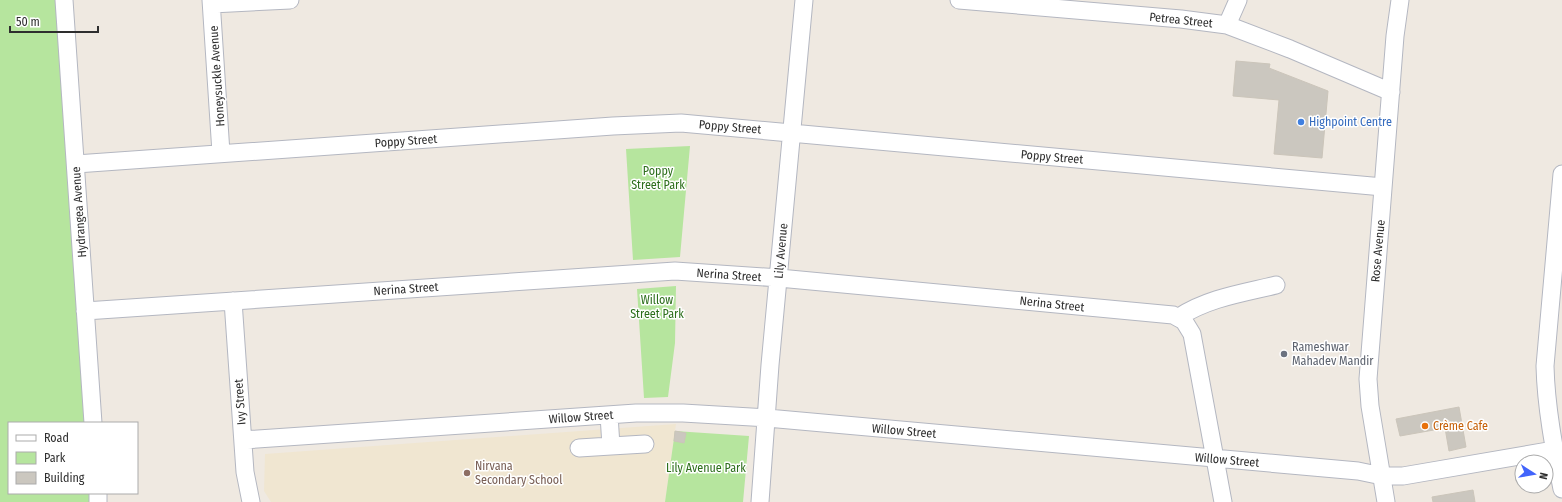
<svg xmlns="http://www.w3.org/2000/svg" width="1562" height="502" viewBox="0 0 1562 502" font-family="'Fira Sans Condensed',sans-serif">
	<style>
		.education { fill: #f0e6d1 }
		.green { fill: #b6e59e }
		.building { fill: #cbc7bf; stroke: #cbc5ba }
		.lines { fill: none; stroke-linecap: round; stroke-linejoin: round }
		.minor-casing { stroke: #b4b7c1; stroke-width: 19 }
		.minor { stroke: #fff; stroke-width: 17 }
		.shop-dot { fill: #3f7fe0; stroke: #fff; stroke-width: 1.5 }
		.worship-dot { fill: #6b7280; stroke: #fff; stroke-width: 1.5 }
		.food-dot { fill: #e8710a; stroke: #fff; stroke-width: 1.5 }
		.education-dot { fill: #8d6e63; stroke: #fff; stroke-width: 1.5 }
		.labels { text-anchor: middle; stroke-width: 3; stroke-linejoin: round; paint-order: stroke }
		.street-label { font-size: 12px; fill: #2e2e2e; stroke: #fff }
		.shop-label { font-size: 12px; fill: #366cbe; stroke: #fff; text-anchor: start }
		.park-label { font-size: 12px; fill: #2c6e1b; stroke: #fff }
		.worship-label { font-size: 12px; fill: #5b616d; stroke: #fff; text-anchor: start }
		.food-label { font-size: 12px; fill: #c56008; stroke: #fff; text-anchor: start }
		.education-label { font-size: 12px; fill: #785e54; stroke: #fff; text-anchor: start }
	</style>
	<rect width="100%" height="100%" fill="#efe9e1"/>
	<path class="education" d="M 676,424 L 665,502 L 271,502 L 264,491 L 265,454 Z"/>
	<path class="green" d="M 0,0 L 57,0 L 87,423 L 9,423 L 9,493 L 92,493 L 93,502 L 0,502 Z
		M 690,146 L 680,257 L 633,260 L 626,149 Z
		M 676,286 L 675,343 L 668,397 L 644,398 L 637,289 Z
		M 675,431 L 749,436 L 743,502 L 665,502 Z"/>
	<path class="building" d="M 1236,61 L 1270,64 L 1269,68 L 1328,91 L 1322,158 L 1274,154 L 1279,100 L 1233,96 Z
		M 1459,407 L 1466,447 L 1449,451 L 1445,428 L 1400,436 L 1396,419 Z
		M 675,431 L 686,433 L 684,443 L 674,441 Z
		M 1473,490 L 1475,502 L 1433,502 L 1432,497 Z"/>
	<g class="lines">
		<defs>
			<path id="minor" d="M 64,0 L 93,423
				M 211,0 L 221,153
				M 959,0 L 1181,19 L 1227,25 L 1290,49 L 1391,92
				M 212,4 L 290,0
				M 1227,25 L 1238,0
				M 76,164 L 613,126 L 681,123 L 1383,187
				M 1562,174 L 1545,366 C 1546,407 1554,448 1562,489
				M 233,301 L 245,472 L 251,502
				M 85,311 L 675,271 L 779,278 L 1173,315 L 1184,321 L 1192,334 L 1223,502
				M 1179,317 C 1208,298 1243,293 1276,285
				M 609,415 L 611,446 L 645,444
				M 243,440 L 636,413 L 683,413 L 767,418 L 1358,471 L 1382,476 L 1403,476 L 1554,450 L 1562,454
				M 579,448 L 611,446
				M 98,493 L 98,502
				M 760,502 L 770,365 L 804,0
				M 1386,502 L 1370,406 L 1368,379 L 1395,36 L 1400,0"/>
		</defs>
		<use href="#minor" class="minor-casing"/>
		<use href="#minor" class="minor"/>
	</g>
	<circle class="shop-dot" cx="1301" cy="122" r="4"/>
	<circle class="worship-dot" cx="1284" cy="354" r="4"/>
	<circle class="food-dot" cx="1425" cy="426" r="4"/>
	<circle class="education-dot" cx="467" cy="473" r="4"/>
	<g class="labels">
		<g class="street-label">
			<text transform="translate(1181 20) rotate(6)" y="4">Petrea Street</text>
			<text transform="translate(217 76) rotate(-94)" y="4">Honeysuckle Avenue</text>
			<text transform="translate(730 127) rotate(5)" y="4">Poppy Street</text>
			<text transform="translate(406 141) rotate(-4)" y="4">Poppy Street</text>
			<text transform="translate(1052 157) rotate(5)" y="4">Poppy Street</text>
			<text transform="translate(79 212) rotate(-94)" y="4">Hydrangea Avenue</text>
			<text transform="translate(781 251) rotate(-85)" y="4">Lily Avenue</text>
			<text transform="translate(1378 251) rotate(-85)" y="4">Rose Avenue</text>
			<text transform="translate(729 275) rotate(4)" y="4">Nerina Street</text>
			<text transform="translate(406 289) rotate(-4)" y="4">Nerina Street</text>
			<text transform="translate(1052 304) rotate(6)" y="4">Nerina Street</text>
			<text transform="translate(240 402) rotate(-94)" y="4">Ivy Street</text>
			<text transform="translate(581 417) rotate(-4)" y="4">Willow Street</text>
			<text transform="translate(904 431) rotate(5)" y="4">Willow Street</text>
			<text transform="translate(1227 460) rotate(5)" y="4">Willow Street</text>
		</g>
		<g class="shop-label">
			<text x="1309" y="126">Highpoint Centre</text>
		</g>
		<g class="park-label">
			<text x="658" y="175">Poppy<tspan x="658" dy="14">Street Park</tspan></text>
			<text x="657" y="304">Willow<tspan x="657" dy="14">Street Park</tspan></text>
			<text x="706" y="472">Lily Avenue Park</text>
		</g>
		<g class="worship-label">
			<text x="1292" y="351">Rameshwar<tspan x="1292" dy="14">Mahadev Mandir</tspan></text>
		</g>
		<g class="food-label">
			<text x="1433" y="430">Crème Cafe</text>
		</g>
		<g class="education-label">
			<text x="475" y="470">Nirvana<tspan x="475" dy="14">Secondary School</tspan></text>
		</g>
	</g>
	<rect x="8" y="422" width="130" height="72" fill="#ffffff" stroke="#ababab"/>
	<rect x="16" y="435" width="20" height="6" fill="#ffffff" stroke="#ababab"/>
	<text x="44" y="442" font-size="12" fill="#2e2e2e">Road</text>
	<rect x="16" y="452" width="20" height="12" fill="#b6e59e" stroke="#ababab"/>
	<text x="44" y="462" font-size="12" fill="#2e2e2e">Park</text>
	<rect x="16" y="472" width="20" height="12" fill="#cbc7bf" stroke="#ababab"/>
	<text x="44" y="482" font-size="12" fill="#2e2e2e">Building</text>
	<g transform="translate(1534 474) rotate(102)"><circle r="19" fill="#ffffff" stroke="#ababab"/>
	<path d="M0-3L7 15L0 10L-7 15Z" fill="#4264fb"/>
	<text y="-6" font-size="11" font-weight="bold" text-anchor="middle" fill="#2e2e2e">N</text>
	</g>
	<path d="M10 26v6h88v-6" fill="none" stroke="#2e2e2e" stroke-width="2"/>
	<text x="16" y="26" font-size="12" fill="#2e2e2e" stroke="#ffffff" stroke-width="3" paint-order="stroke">50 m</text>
</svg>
